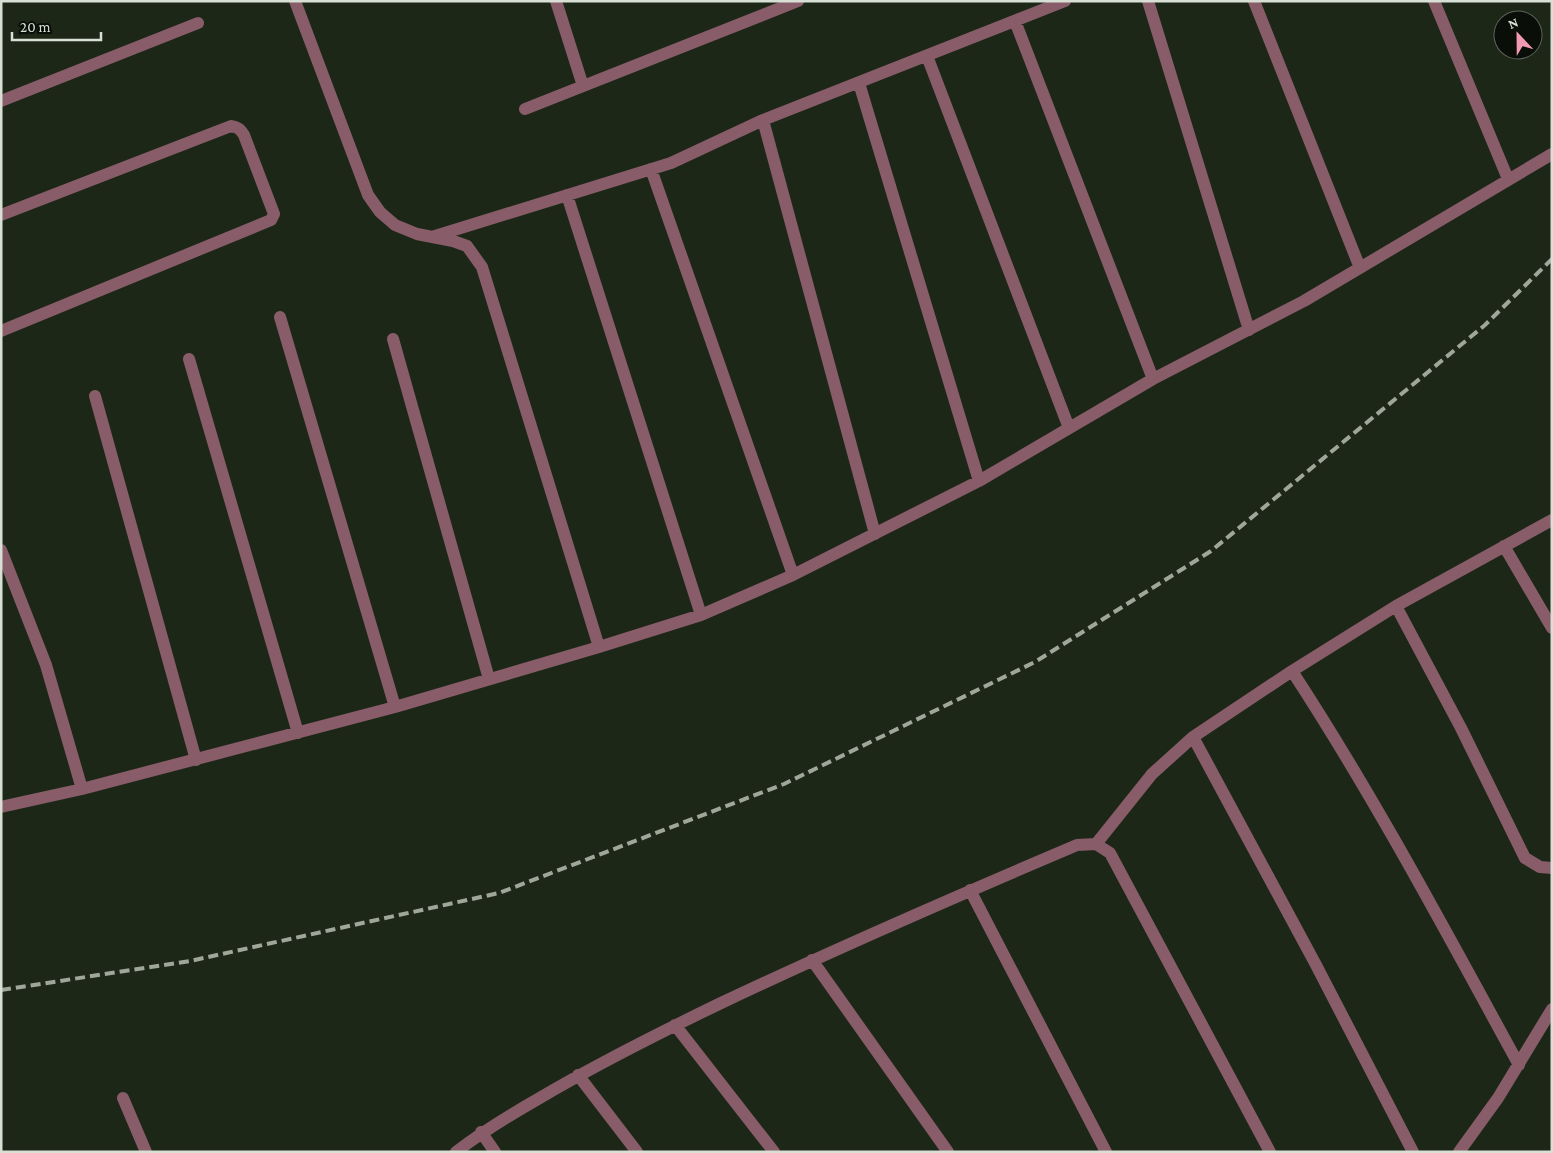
<svg xmlns="http://www.w3.org/2000/svg" width="1553" height="1153" viewBox="0 0 1553 1153" font-family="'Crimson Pro',serif">
	<style>
		.lines { fill: none; stroke-linecap: round; stroke-linejoin: round }
		.minor { stroke: #885d69; stroke-width: 12 }
		.rail { stroke: #9fa79b; stroke-width: 4; stroke-dasharray: 10 5; stroke-linecap: butt }
	</style>
	<rect width="100%" height="100%" fill="#1d2718"/>
	<g class="lines">
		<path class="minor" d="M 295,1 L 368,195 L 380,212 L 395,225 L 417,234 L 453,241 L 467,246 L 482,267 L 599,647
			M 556,1 L 583,86
			M 1148,1 L 1249,330
			M 1254,1 L 1360,268
			M 1434,1 L 1508,179
			M 1015,21 L 1153,379
			M 927,56 L 1069,428
			M 859,83 L 979,481
			M 1,101 L 198,23
			M 525,109 L 798,1
			M 763,120 L 875,534
			M 651,169 L 793,575
			M 567,195 L 701,615
			M 1,215 L 231,126 C 238,127 240,129 244,135 L 274,214 L 271,220 L 1,331
			M 435,236 L 671,163 L 763,120 L 1065,1
			M 280,317 L 395,707
			M 393,339 L 489,679
			M 189,359 L 298,733
			M 95,396 L 196,760
			M 1504,546 L 1552,628
			M 1,550 L 46,665 L 82,789
			M 1396,606 L 1461,728 L 1525,858 L 1540,867 L 1552,868
			M 1292,671 C 1375,798 1446,932 1519,1065
			M 1193,737 L 1315,963 L 1413,1152
			M 1,807 L 82,789 L 395,707 L 599,647 L 701,615 L 793,575 L 979,481 L 1153,379 L 1304,301 L 1552,154
			M 1096,844 L 1152,774 L 1193,737 L 1292,671 L 1396,606 L 1552,520
			M 970,890 L 1106,1152
			M 812,960 L 948,1152
			M 675,1025 L 774,1152
			M 578,1075 L 637,1152
			M 123,1098 L 146,1152
			M 481,1132 L 495,1152
			M 456,1152 C 482,1132 510,1115 538,1099 C 597,1064 657,1034 719,1004 C 837,948 957,896 1077,845 L 1096,844 L 1110,853 L 1270,1152
			M 1459,1152 L 1498,1098 L 1552,1009"/>
		<path class="rail" d="M 1,990 L 190,961 L 499,893 L 784,784 L 1035,662 L 1211,551 L 1485,325 L 1552,259"/>
	</g>
	<rect width="1553" height="1153" fill="none" stroke="#d8dfd5" stroke-width="5"/>
	<g transform="translate(1518 35) rotate(338)"><circle r="24" fill="#0a0e08" stroke="#5c625a"/>
	<path d="M0-4L9 19L0 12L-9 19Z" fill="#f19ab2"/>
	<text y="-8" font-size="14" font-weight="bold" text-anchor="middle" fill="#d8dfd5">N</text>
	</g>
	<path d="M12 32v8h89v-8" fill="none" stroke="#d8dfd5" stroke-width="2.5"/>
	<text x="20" y="32" font-size="15" fill="#d8dfd5" stroke="#0a0e08" stroke-width="4" paint-order="stroke">20 m</text>
</svg>
